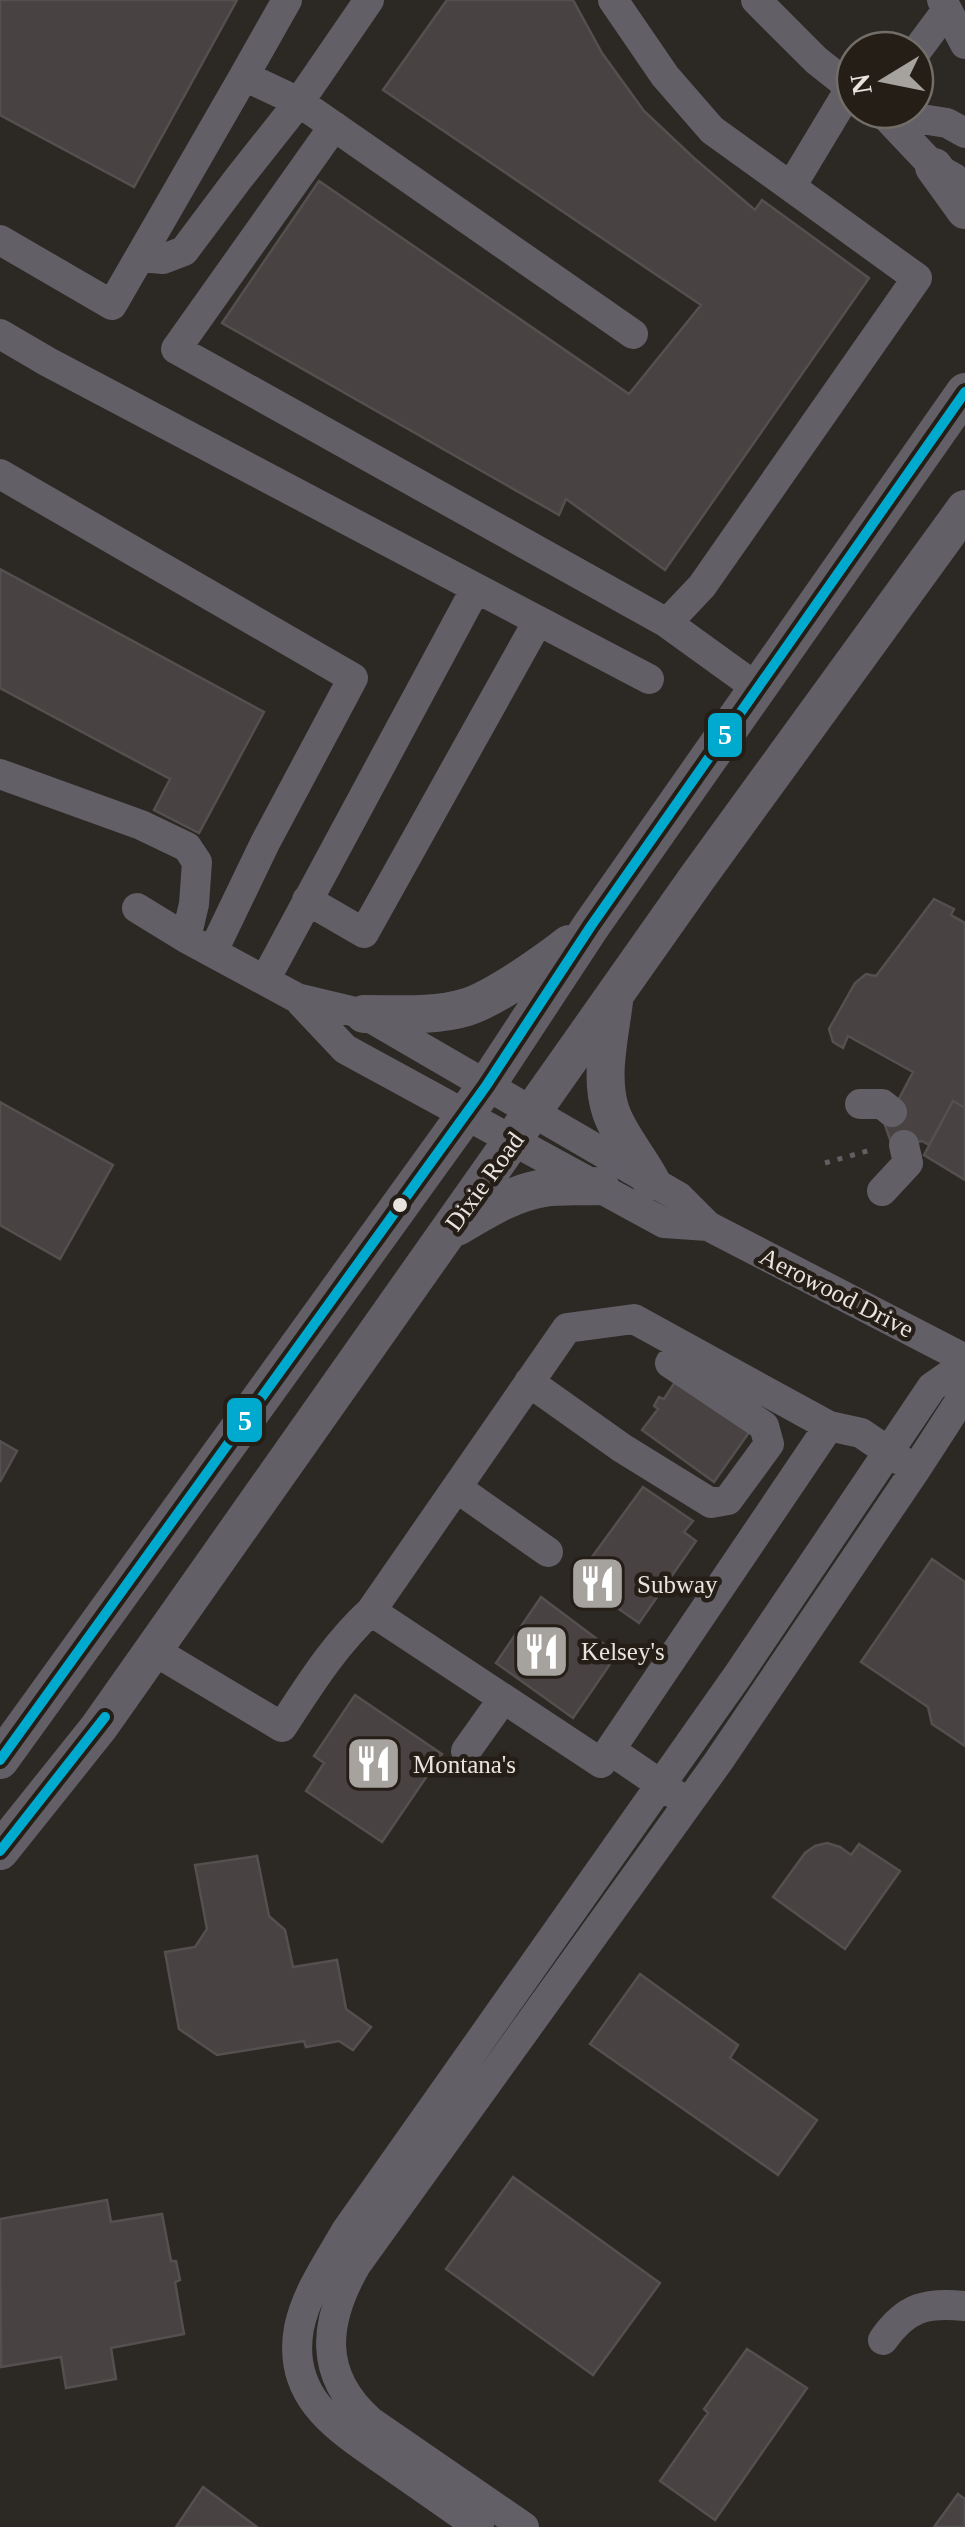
<svg xmlns="http://www.w3.org/2000/svg" width="965" height="2527" viewBox="0 0 965 2527" font-family="Georgia,serif">
	<style>
		.building { fill: #494243; stroke: #53504f; stroke-width: 2.5 }
		.lines { fill: none; stroke-linecap: round; stroke-linejoin: round }
		.path { stroke: #625f63; stroke-width: 5; stroke-dasharray: 5 8; stroke-linecap: butt }
		.minor { stroke: #625f67; stroke-width: 30 }
		.major { stroke: #635f67; stroke-width: 38 }
		.bus-1-casing { stroke: #251e17; stroke-width: 18 }
		.bus-1 { stroke: #00a9ce; stroke-width: 10 }
		.bus-dot { fill: #e8e3df; stroke: #251e17; stroke-width: 4 }
		.labels { text-anchor: middle; stroke-width: 9; stroke-linejoin: round; paint-order: stroke }
		.street-label { font-size: 25px; fill: #e8e3df; stroke: #251e17 }
		.poi-label { font-size: 25px; fill: #e8e3df; stroke: #251e17; text-anchor: start }
		.line-badge { stroke: #251e17; stroke-width: 4 }
		.badge-label { font-size: 28px; text-anchor: middle; font-weight: bold; fill: #fff }
	</style>
	<rect width="100%" height="100%" fill="#2c2824"/>
	<path class="building" d="M 0,0 L 237,0 L 134,187 L 0,115 Z
		M 447,0 L 573,0 L 602,53 L 644,111 L 695,159 L 755,210 L 762,200 L 869,278 L 665,570 L 566,499 L 559,515 L 222,323 L 319,181 L 629,394 L 701,305 L 383,90 Z
		M 0,569 L 264,712 L 199,833 L 154,810 L 170,779 L 0,688 Z
		M 934,899 L 954,909 L 951,915 L 965,923 L 965,1108 L 953,1101 L 929,1145 L 922,1141 L 893,1148 L 885,1125 L 913,1072 L 848,1036 L 843,1048 L 833,1042 L 829,1029 L 855,983 L 866,974 L 876,976 Z
		M 953,1101 L 965,1108 L 965,1180 L 924,1155 Z
		M 0,1102 L 113,1165 L 60,1259 L 0,1225 Z
		M 677,1379 L 750,1431 L 714,1482 L 642,1430 L 658,1409 L 654,1406 L 659,1397 L 664,1399 Z
		M 0,1441 L 17,1451 L 0,1482 Z
		M 643,1487 L 693,1521 L 684,1532 L 696,1541 L 639,1623 L 576,1579 Z
		M 932,1559 L 965,1582 L 965,1746 L 932,1724 L 928,1707 L 861,1662 Z
		M 541,1597 L 617,1654 L 573,1718 L 496,1663 Z
		M 355,1695 L 442,1754 L 382,1842 L 306,1791 L 324,1763 L 314,1756 Z
		M 827,1843 L 840,1847 L 851,1855 L 859,1844 L 900,1871 L 845,1949 L 773,1897 L 805,1853 L 815,1846 Z
		M 257,1856 L 269,1916 L 285,1930 L 293,1967 L 337,1960 L 346,2009 L 371,2027 L 353,2050 L 339,2041 L 306,2047 L 304,2041 L 217,2055 L 179,2029 L 165,1952 L 195,1947 L 207,1929 L 195,1865 Z
		M 640,1974 L 738,2045 L 730,2058 L 817,2120 L 778,2175 L 590,2044 Z
		M 513,2177 L 660,2283 L 593,2375 L 446,2269 Z
		M 107,2200 L 111,2222 L 162,2214 L 171,2261 L 176,2261 L 180,2280 L 175,2282 L 184,2334 L 111,2348 L 116,2379 L 66,2388 L 61,2357 L 1,2367 L 0,2219 Z
		M 747,2349 L 807,2388 L 715,2520 L 660,2481 L 708,2413 L 704,2409 Z
		M 203,2487 L 257,2527 L 176,2527 Z
		M 958,2494 L 965,2499 L 965,2527 L 934,2527 Z"/>
	<g class="lines">
		<path class="path" d="M 825,1163 L 874,1149"/>
		<path class="minor" d="M 287,0 L 244,76 L 299,102 L 633,334
			M 613,0 L 665,76 L 712,130 L 917,278 L 702,586 L 667,623 L 757,688
			M 756,0 L 816,60 L 855,91
			M 942,0 L 965,44
			M 915,53 L 947,10
			M 880,110 L 934,167 L 954,178
			M 884,113 L 947,123 L 965,133
			M 334,126 L 176,349 L 667,623
			M 792,185 L 851,87
			M 0,240 L 112,305 L 244,76
			M 140,257 L 163,259 L 184,251 L 238,179 L 299,102 L 369,0
			M 0,334 L 48,362 L 476,588 L 265,980
			M 0,474 L 353,678 L 265,843 L 213,951
			M 476,588 L 649,679
			M 0,774 L 141,825 L 187,847 L 197,862 L 194,904 L 186,938
			M 307,900 L 364,933 L 538,621
			M 137,908 L 186,938 L 297,998 L 364,1014 L 679,1197 L 708,1226 L 965,1359
			M 297,998 L 345,1049 L 664,1223 L 708,1226
			M 860,1104 L 882,1104 L 892,1112
			M 882,1191 L 908,1163 L 904,1145
			M 529,1382 L 622,1448 L 711,1503 L 728,1500 L 769,1444 L 764,1426 L 670,1363
			M 457,1488 L 548,1552
			M 371,1611 L 601,1763 L 610,1750 L 676,1795
			M 153,1650 L 282,1727 C 309,1686 334,1645 371,1611 L 567,1328 L 634,1319 L 829,1426 L 861,1433 L 905,1463
			M 610,1750 L 829,1426
			M 466,1751 L 503,1699
			M 883,2340 C 906,2307 926,2302 965,2306
			M 479,2527 C 449,2506 420,2486 390,2465 C 340,2430 286,2399 299,2328 C 306,2293 329,2261 346,2231 L 738,1675 L 932,1387 L 965,1364
			M 524,2527 L 370,2421 C 317,2374 324,2321 356,2265 L 718,1762 L 916,1469 L 960,1401 L 965,1378"/>
		<path class="major" d="M 934,167 L 965,210
			M 614,1001 C 610,1036 599,1077 611,1112 C 620,1137 639,1158 651,1181
			M 364,1014 C 398,1014 434,1017 467,1007 C 495,998 546,962 569,944
			M 457,1227 C 484,1211 512,1193 544,1188 C 562,1185 582,1187 600,1186
			M 0,1760 L 486,1086 L 591,926 L 965,392
			M 0,1851 L 99,1727 L 697,878 L 965,509"/>
		<defs>
			<path id="bus-1" d="M 0,1760 L 486,1086 L 591,926 L 965,392
				M 0,1851 L 105,1717"/>
		</defs>
		<use href="#bus-1" class="bus-1-casing"/>
		<use href="#bus-1" class="bus-1"/>
	</g>
	<defs>
		<symbol id="restaurant-square" viewBox="-11 -11 22 22"><rect x="-9" y="-9" width="18" height="18" rx="4" fill="#a6a29e" stroke="#251e17"/><path d="M-5-6h1v4h1v-4h1v4h1v-4h1v5L-1.5 .5V6h-2V.5L-5-1ZM5-6V6H3V1.5H1.5Q1.5-4 5-6Z" fill="#fff"/></symbol>
	</defs>
	<g fill-rule="evenodd">
		<use href="#restaurant-square" x="566" y="1552" width="63" height="63"/>
		<use href="#restaurant-square" x="510" y="1620" width="63" height="63"/>
		<use href="#restaurant-square" x="342" y="1732" width="63" height="63"/>
	</g>
	<circle class="bus-dot" cx="400" cy="1205" r="9"/>
	<g class="labels">
		<g class="street-label">
			<text transform="translate(484 1181) rotate(-54)" y="9">Dixie Road</text>
			<text transform="translate(837 1292) rotate(27)" y="9">Aerowood Drive</text>
		</g>
		<g class="poi-label">
			<text x="637" y="1593">Subway</text>
			<text x="581" y="1660">Kelsey's</text>
			<text x="413" y="1773">Montana's</text>
		</g>
	</g>
	<g class="line-badge">
		<rect x="706" y="711" width="38" height="48" rx="10" fill="#00a9ce"/>
		<rect x="225" y="1396" width="39" height="48" rx="10" fill="#00a9ce"/>
	</g>
	<g class="badge-label">
		<text x="725" y="744">5</text>
		<text x="245" y="1430">5</text>
	</g>
	<g transform="translate(885 80) rotate(260)"><circle r="48" fill="#251e17" stroke="#736d67" stroke-width="2.5"/>
	<path d="M0-8L18 38L0 25L-18 38Z" fill="#a6a29e"/>
	<text y="-15" font-size="28" font-weight="bold" text-anchor="middle" fill="#e8e3df">N</text>
	</g>
</svg>
